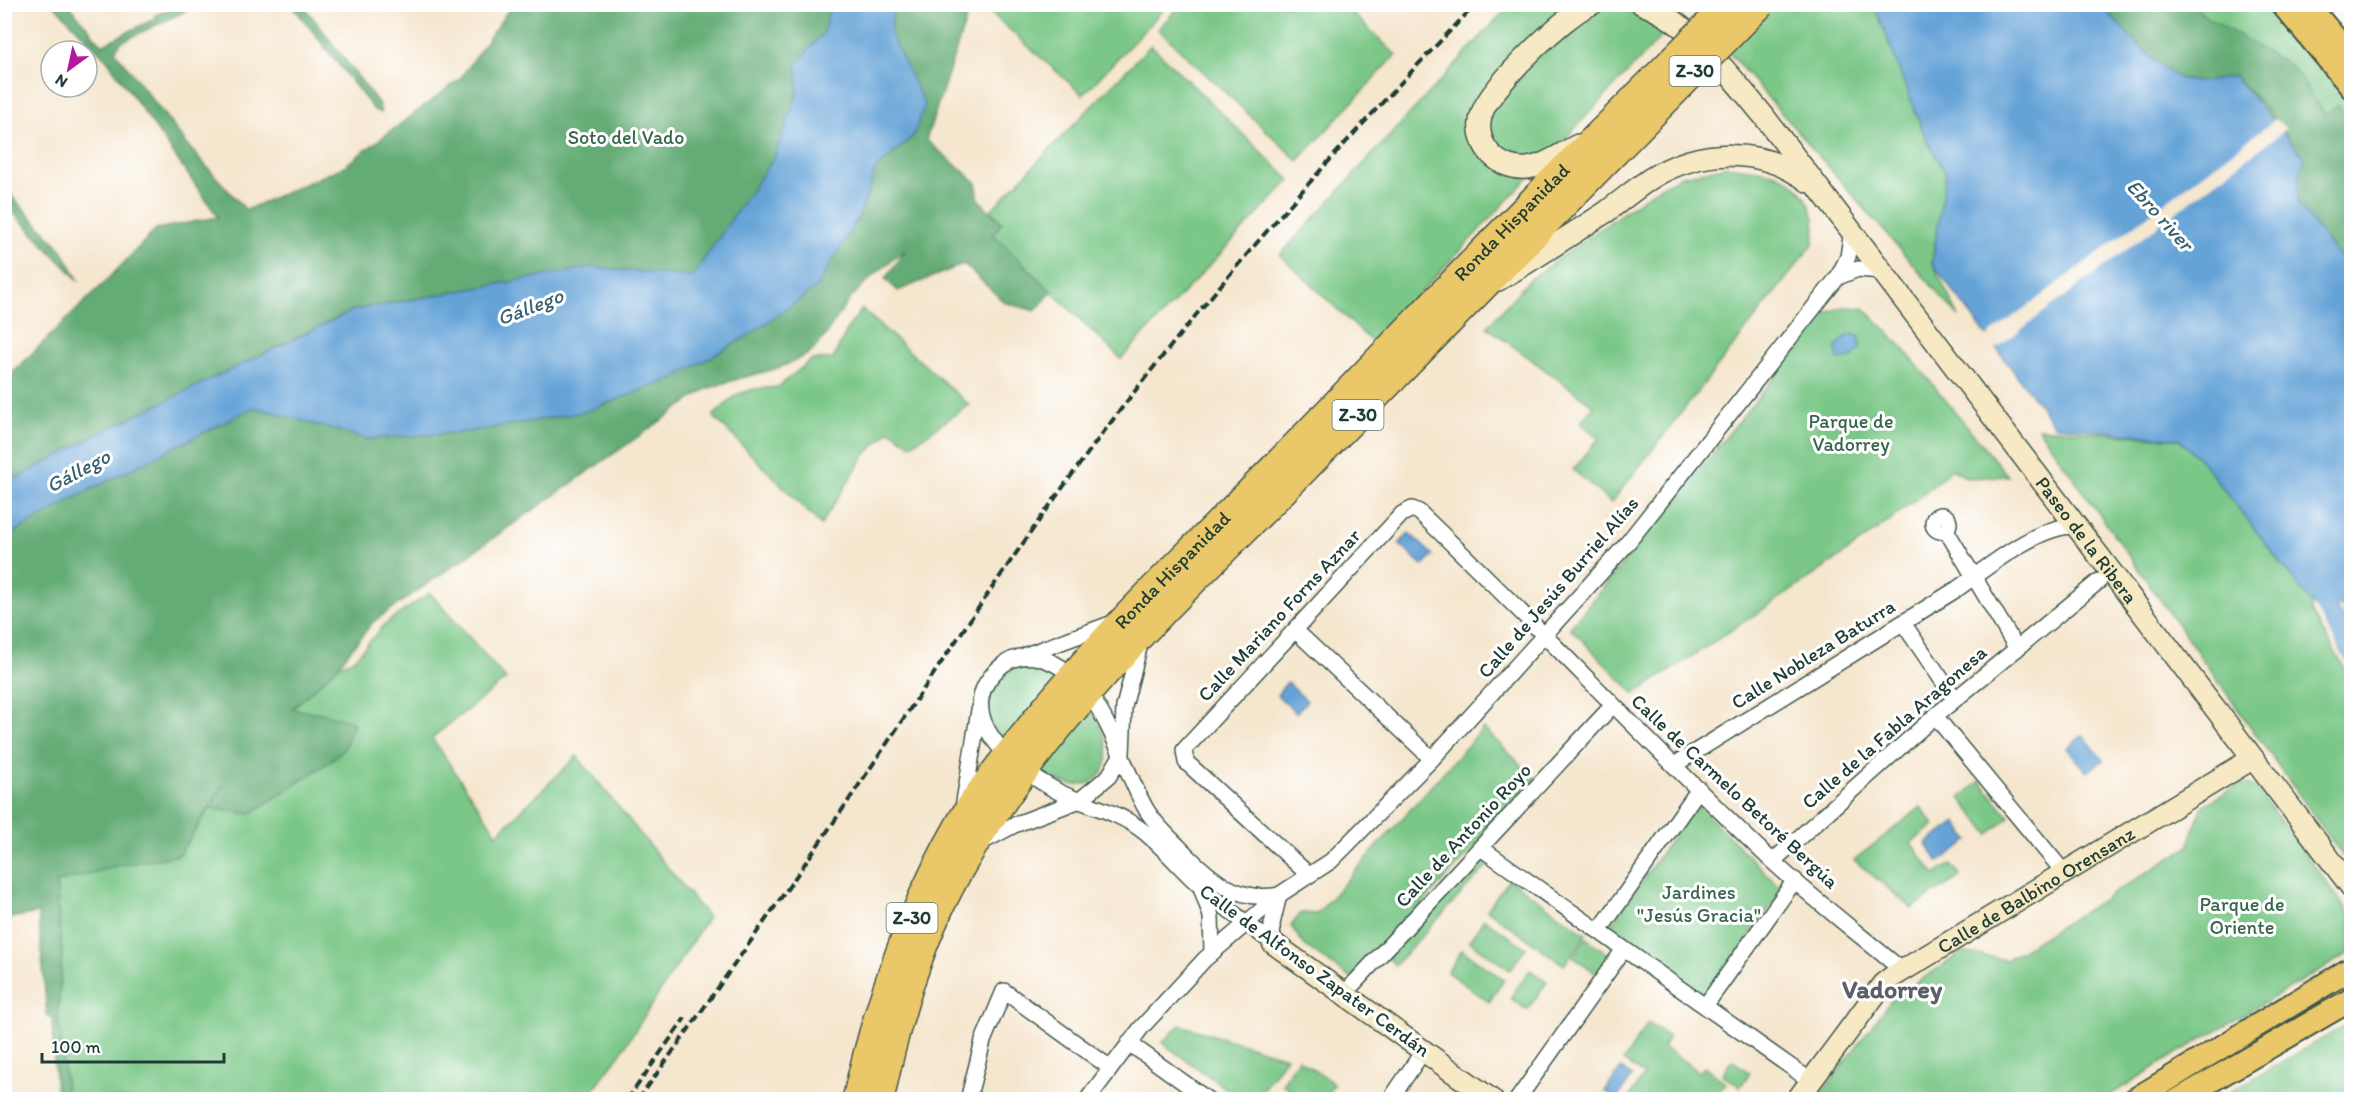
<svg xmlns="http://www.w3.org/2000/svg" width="2356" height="1104" viewBox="0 0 2356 1104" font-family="Itim,sans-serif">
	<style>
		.green { fill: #7ac787; stroke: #4c825e; stroke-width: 1.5 }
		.forest { fill: #63ac74; stroke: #417454; stroke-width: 1.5 }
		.water { fill: #65a3d7; stroke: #427086; stroke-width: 1.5 }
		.pier { fill: #f5e6ce }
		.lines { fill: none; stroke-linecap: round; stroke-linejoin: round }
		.street-casing { stroke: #3f564b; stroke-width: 18 }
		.secondary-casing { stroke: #3f564b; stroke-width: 24 }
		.primary-casing { stroke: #3f564b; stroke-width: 26 }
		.highway-casing { stroke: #3f564b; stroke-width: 30 }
		.street { stroke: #fff; stroke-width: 15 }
		.secondary { stroke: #f7e9c3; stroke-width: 21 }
		.primary { stroke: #eac769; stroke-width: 22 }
		.highway { stroke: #eac769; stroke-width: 27 }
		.rail { stroke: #1f3d34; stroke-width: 4; stroke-dasharray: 9 4.5; stroke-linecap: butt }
		.highway-bridge-casing { stroke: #3f564b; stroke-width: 30; stroke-linecap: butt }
		.highway-bridge { stroke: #eac769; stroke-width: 27 }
		.labels { text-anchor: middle; stroke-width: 6; stroke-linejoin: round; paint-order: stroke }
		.shield { fill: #fff; stroke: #627771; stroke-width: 1.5 }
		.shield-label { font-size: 18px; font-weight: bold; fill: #1f3d34 }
		.park-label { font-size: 20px; fill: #3a664d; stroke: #fff }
		.street-label { font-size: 20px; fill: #1f3d34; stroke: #fff }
		.water-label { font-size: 21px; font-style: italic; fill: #38616d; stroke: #fff }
		.district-label { font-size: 26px; font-weight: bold; fill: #5c5e6a; stroke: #fff }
	</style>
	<rect width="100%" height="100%" fill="#fff"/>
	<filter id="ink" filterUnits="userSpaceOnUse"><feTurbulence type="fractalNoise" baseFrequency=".0167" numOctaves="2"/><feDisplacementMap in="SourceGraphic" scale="12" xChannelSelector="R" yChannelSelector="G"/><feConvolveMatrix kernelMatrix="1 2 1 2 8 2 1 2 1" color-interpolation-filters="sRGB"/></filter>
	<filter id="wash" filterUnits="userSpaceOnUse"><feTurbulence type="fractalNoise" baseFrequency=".008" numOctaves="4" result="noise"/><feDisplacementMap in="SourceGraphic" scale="24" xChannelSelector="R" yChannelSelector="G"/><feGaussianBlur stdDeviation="1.35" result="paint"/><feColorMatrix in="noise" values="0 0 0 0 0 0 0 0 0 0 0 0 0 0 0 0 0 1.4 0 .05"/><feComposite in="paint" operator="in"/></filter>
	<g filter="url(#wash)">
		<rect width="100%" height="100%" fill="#f5e6ce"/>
		<path class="green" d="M 1182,4 L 1344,5 L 1396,55 L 1298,161 L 1158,29 Z
			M 982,5 L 1168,5 L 1083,95 Z
			M 1510,5 L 1870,5 L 1877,12 L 1926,139 L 1946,173 L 1932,262 L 1959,317 L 1689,7 L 1373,343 L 1280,255 Z
			M 2101,5 L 2272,5 L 2351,100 L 2351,272 L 2299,176 L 2287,135 L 2234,76 L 2206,82 Z
			M 1151,45 L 1290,180 L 1121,359 L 992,234 L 1002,223 L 991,210 Z
			M 1727,166 C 1745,169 1770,169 1787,179 C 1809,193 1819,219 1813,244 L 1611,503 L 1573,470 L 1599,438 L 1580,423 L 1594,406 L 1487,327 L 1529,280 L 1655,190 L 1679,177 Z
			M 1843,307 L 1864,308 L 1903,348 L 2008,476 L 1967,478 L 1952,469 C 1855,555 1743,621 1635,694 L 1570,628 L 1827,313 Z
			M 862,309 L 969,405 L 911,445 L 890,430 L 864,456 L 821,525 L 713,416 L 736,395 L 754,389 L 778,387 L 811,360 L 833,359 L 848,328 Z
			M 2038,428 L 2179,439 L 2204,464 L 2314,606 L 2310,610 L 2351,679 L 2351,868 Z
			M 430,593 L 506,679 L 432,738 L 497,834 L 577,756 L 708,917 L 620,1054 L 586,1099 L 67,1099 L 58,1013 L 62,954 L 56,883 L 116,866 L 179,855 L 210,808 L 250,814 L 321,713 L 291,710 L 338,666 L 354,659 L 386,623 Z
			M 1031,664 L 1047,668 L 1060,676 L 1005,743 C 1001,737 995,730 991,724 C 977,695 1003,666 1031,664 Z
			M 1089,708 C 1130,760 1098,810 1037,771 Z
			M 1483,728 L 1537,780 L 1352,979 L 1304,945 L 1291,926 L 1301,913 L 1317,914 Z
			M 1980,781 L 2009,817 L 1989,834 L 1960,798 Z
			M 2241,784 L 2248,784 L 2256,788 L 2351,915 L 2351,952 L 2174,1055 L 2104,1099 L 1817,1099 L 1893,998 L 1963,952 L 2006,960 L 2188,847 L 2202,806 Z
			M 1696,804 L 1783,890 L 1705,999 L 1607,930 Z
			M 1921,807 L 1934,825 L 1911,843 L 1935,875 L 1951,864 L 1961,876 L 1912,908 L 1854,860 Z
			M 1480,856 L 1489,864 L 1395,965 L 1387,957 Z
			M 1509,879 L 1586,934 L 1564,965 L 1487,910 Z
			M 1484,919 L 1526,948 L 1510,970 L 1469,941 Z
			M 1586,938 L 1611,956 L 1598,975 L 1573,956 Z
			M 1462,950 L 1504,980 L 1489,1002 L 1447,972 Z
			M 1530,970 L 1547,982 L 1527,1010 L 1510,998 Z
			M 2351,1022 L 2351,1099 L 2218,1099 Z
			M 1648,1023 L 1669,1037 L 1663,1047 L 1700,1072 L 1704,1067 L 1726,1083 L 1714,1099 L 1629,1098 L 1644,1075 L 1623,1061 Z
			M 1180,1025 L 1286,1057 L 1256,1099 L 1241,1099 L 1162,1043 Z
			M 1298,1059 L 1334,1084 L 1323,1099 L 1305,1099 L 1282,1084 Z
			M 1732,1060 L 1750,1073 L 1740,1087 L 1722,1074 Z"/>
		<path class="forest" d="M 54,5 L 69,5 L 102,45 L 156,18 L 155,15 L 181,5 L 198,5 L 121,42 L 115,51 L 189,147 L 246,210 L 343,167 L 460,79 L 512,5 L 830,5 L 824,32 L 796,64 L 798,91 L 775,156 L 692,278 L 593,267 L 354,310 L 112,427 L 15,479 L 5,481 L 5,380 L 113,274 L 156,229 L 218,217 L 108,61 Z
			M 292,5 L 303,5 L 379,104 L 381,113 L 374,110 Z
			M 894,5 L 971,5 L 926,140 L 976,182 L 979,200 L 1002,223 L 993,234 L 1052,292 L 1035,311 L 1004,302 L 964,264 L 898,291 L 885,279 L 906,250 C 885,265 865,281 848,302 C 835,317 826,341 809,353 C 777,374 739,375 705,390 L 373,622 L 338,666 L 292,709 L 321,713 L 354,723 L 344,749 L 328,763 L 250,814 L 210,808 L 224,784 L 179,855 L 116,866 L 56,883 L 62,954 L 58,1013 L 67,1099 L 56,1099 L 52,1017 L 47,1015 L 38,913 L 5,919 L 5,537 L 78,496 L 254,407 L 367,439 L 467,432 L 584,412 L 674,378 L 749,335 L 860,215 L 875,170 L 913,136 L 925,105 L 889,33 Z
			M 2101,5 L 2193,5 L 2205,16 L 2292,67 L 2325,114 L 2338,105 L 2351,122 L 2351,272 L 2298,204 C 2299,182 2298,155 2287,135 C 2278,118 2248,90 2234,76 C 2216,80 2197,86 2179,78 C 2159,69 2117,22 2101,5 Z
			M 5,189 L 62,250 L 79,281 L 5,204 Z"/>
		<path class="water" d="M 830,5 L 894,5 L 890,33 L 925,105 L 913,136 L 875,170 L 860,215 L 817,287 L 749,335 L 674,378 L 584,412 L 467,432 L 367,439 L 254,407 L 78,496 L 5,537 L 5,481 L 15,479 L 112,427 L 354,310 L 593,267 L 692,277 L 775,156 L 798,91 L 796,64 L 824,32 Z
			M 1870,5 L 2101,5 C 2117,22 2159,69 2179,78 C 2197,85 2216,80 2234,76 L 2305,158 L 2299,177 L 2298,204 L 2351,272 L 2351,624 L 2340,604 L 2336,607 L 2351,632 L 2351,669 L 2314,606 L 2204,464 L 2179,439 L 2055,426 L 1932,263 L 1946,173 L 1926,139 L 1877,12 Z
			M 1853,334 L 1860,337 L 1860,348 L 1852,358 L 1838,360 L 1836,348 L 1845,337 Z
			M 1409,533 L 1433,555 L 1423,566 L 1399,544 Z
			M 1287,682 L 1307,701 L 1296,713 L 1277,695 Z
			M 2083,735 L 2103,760 L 2087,772 L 2067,748 Z
			M 1956,822 L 1969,840 L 1939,862 L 1926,844 Z
			M 1621,1068 L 1632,1076 L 1617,1099 L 1605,1091 Z"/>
		<path class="pier" d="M 2276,119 L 2286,129 L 1994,350 L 1985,338 Z
			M 2314,606 L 2351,669 L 2352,672 L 2312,608 Z"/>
	</g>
	<g filter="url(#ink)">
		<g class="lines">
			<defs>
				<path id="street" d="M 1838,277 L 1858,269 L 1881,271
					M1933 523a8 8 0 1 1 16 0a8 8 0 1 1-16 0Z
					M 1946,530 L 2017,649
					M 1903,623 L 1955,699
					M 1295,630 L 1432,759
					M 1026,655 L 1113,623
					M 1935,716 L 2062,870
					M 1674,765 L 1957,589 C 1987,568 2038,525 2075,526
					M 963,808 L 979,710
					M 980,843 L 1014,825 L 1080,800 L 1109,776 L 1122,754 L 1124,707 L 1140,644
					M 1481,848 L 1801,1074
					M 1773,861 L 1935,716 L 2099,581
					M 1309,875 L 1186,762 L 1184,750 L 1402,514 L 1412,509 L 1419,512 C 1539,626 1651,747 1771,860 C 1813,899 1859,934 1903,971
					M 1202,890 L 1211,916 L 1212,952
					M 1599,931 L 1699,789
					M 1273,943 C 1247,924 1221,905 1198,884 C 1178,866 1161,844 1139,828 C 1114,810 1084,805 1057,791 C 1016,769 947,715 999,668 C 1011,657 1024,654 1040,658 C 1103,676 1118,761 1146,809 C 1154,823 1167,835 1179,847 C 1206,875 1236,904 1279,895
					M 1273,943 L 1272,924 L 1279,895
					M 1344,994 L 1613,705
					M 1705,1006 L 1795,880
					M 1129,1043 L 1208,1100
					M 968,1100 L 983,1041 L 1004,991 L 1109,1067
					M 1087,1100 L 1141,1028 L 1205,959 L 1279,895 L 1331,861 L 1432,759 L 1625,546 L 1838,277 L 1848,257 L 1852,230
					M 1390,1100 L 1424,1050
					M 1517,1100 L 1624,949"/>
				<g id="secondary">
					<path id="s1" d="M 1642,4 C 1692,23 1730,76 1763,115 L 2352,888"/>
					<path d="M 1578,145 C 1563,152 1550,163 1533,167 C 1499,175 1468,141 1484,108 C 1496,83 1566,13 1592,4"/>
					<path d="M 1498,280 C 1535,259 1570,235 1606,212 C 1621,201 1635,189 1650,179 C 1700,148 1761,146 1809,182"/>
					<path d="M 1273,943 L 1492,1100"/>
					<path id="s2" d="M 1797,1100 L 1883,984 L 1892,977 L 2252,759"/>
				</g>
				<path id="primary" d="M 2282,4 L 2352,88
					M 2307,4 L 2352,58
					M 2134,1100 L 2352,968
					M 2178,1100 L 2352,999"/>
				<g id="highway">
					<path id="s3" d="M 856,1100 C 878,1001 910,910 960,823 C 979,790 1003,760 1027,731 C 1106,630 1201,542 1291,450 C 1398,340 1503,228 1613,120"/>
					<path d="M 880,1100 C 896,1023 918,945 956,876 C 1043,720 1179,597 1303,471 C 1413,360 1521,248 1630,137"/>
				</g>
			</defs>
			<use href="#street" class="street-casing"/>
			<use href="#secondary" class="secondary-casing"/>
			<use href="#primary" class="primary-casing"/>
			<use href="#highway" class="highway-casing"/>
			<use href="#street" class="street"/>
			<use href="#secondary" class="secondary"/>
			<use href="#primary" class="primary"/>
			<use href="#highway" class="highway"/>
			<path class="rail" d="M 627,1100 L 685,1018
				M 638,1100 C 707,1004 775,907 842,810 C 935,673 1026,532 1128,400 C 1236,261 1353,131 1476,4"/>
			<defs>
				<path id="highway-bridge" d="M 1613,120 L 1728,4
					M 1630,137 L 1761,4"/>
			</defs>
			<use href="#highway-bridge" class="highway-bridge-casing"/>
			<use href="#highway-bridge" class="highway-bridge"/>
		</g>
	</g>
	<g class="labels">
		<g class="shield">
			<rect x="1669.5" y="56" width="51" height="30" rx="4.5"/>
			<rect x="1332.5" y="400" width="51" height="30" rx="4.5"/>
			<rect x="886.5" y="903" width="51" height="30" rx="4.5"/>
		</g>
		<g class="shield-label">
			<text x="1695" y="77">Z-30</text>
			<text x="1358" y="421">Z-30</text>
			<text x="912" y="924">Z-30</text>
		</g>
		<g class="park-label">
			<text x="626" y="144">Soto del Vado</text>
			<text x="1851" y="428">Parque de<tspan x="1851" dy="23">Vadorrey</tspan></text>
			<text x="1699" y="899">Jardines<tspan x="1699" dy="23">"Jesús Gracia"</tspan></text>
			<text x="2242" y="911">Parque de<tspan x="2242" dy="23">Oriente</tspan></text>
		</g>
		<g class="street-label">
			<text dy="7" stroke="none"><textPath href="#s3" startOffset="1114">Ronda Hispanidad</textPath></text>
			<text dy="7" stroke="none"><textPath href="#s1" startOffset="700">Paseo de la Ribera</textPath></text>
			<text dy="7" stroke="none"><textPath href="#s3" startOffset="628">Ronda Hispanidad</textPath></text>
			<text transform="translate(1558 587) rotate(-49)" y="7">Calle de Jesús Burriel Alías</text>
			<text transform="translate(1279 615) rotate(-47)" y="7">Calle Mariano Forns Aznar</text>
			<text transform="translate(1813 654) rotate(-32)" y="7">Calle Nobleza Baturra</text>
			<text transform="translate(1894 727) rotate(-41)" y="7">Calle de la Fabla Aragonesa</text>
			<text transform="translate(1735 791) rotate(43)" y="7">Calle de Carmelo Betoré Bergúa</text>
			<text transform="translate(1463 835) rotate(-47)" y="7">Calle de Antonio Royo</text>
			<text dy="7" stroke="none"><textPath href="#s2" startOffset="324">Calle de Balbino Orensanz</textPath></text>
			<text transform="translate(1315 970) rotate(36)" y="7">Calle de Alfonso Zapater Cerdán</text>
		</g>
		<g class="water-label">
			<text transform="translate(2160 215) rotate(48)" y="7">Ebro river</text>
			<text transform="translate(530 307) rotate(-21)" y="7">Gállego</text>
			<text transform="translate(78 471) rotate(-28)" y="7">Gállego</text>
		</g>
		<g class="district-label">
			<text x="1892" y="998">Vadorrey</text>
		</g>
	</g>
	<rect width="2356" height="1104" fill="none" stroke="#fff" stroke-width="24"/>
	<g transform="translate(69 69) rotate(213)"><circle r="28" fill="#ffffff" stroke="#a5b1ae" stroke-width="1.5"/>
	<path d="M0-4.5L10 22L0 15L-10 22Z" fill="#b5179e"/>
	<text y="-9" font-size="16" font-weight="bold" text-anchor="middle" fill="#1f3d34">N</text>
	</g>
	<path d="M42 1053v9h182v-9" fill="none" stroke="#1f3d34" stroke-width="3"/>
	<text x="51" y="1053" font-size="18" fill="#1f3d34" stroke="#ffffff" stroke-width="4.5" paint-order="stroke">100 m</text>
</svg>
